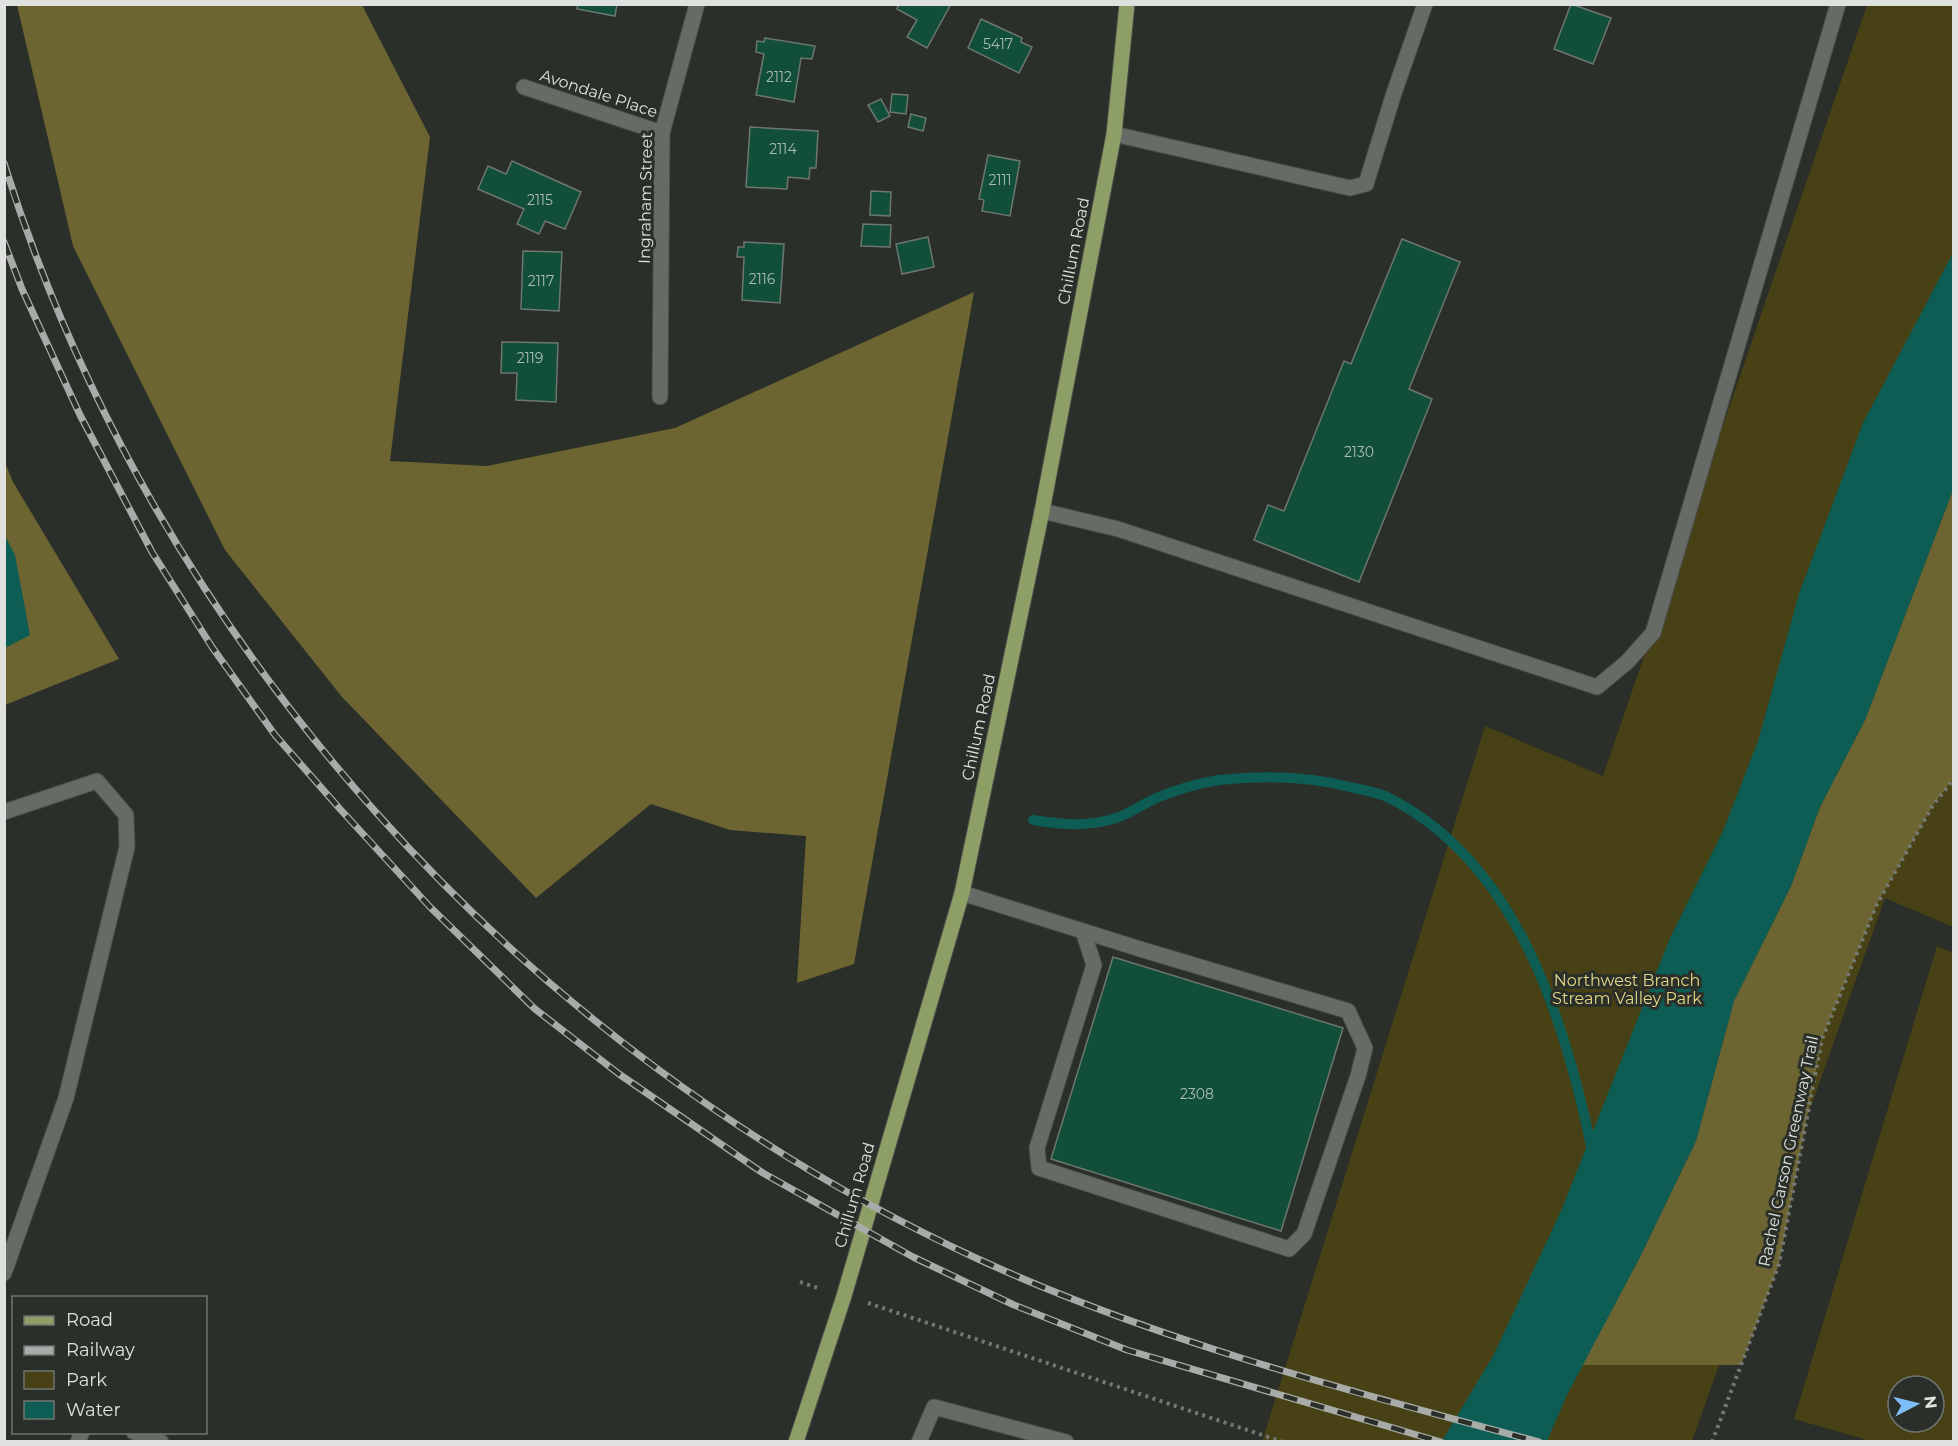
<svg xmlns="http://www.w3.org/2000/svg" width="1958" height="1446" viewBox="0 0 1958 1446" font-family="Montserrat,sans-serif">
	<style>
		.green { fill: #474115; fill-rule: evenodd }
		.forest { fill: #6c6431 }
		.water { fill: #0e5d55 }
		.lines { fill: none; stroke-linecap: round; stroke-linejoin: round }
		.stream { stroke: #0e5d55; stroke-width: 10 }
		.building { fill: #124f39; stroke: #6e7672; stroke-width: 1.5 }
		.minor-casing { stroke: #474c47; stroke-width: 17 }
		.major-casing { stroke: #474c47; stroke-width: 17 }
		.path { stroke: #757974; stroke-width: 4; stroke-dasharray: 3 4.5; stroke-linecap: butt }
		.minor { stroke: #666c65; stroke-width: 15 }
		.major { stroke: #8d9e67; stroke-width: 15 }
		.rail-casing { stroke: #a8aca8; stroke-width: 7 }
		.rail { stroke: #2a2f29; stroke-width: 4.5; stroke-dasharray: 14; stroke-linecap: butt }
		.labels { text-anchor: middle; stroke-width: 6; stroke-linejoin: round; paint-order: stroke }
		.number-label { font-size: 14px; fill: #abbcb5 }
		.street-label { font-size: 16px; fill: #dee1de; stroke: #2a2f29 }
		.park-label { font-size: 16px; fill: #e2d787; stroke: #2a2f29 }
	</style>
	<rect width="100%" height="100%" fill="#2a2f29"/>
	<path class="green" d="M 1867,5 L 1953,5 L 1953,927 L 1885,898 L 1692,1441 L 1262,1442 L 1485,726 L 1603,776 Z
		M 1937,946 L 1954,953 L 1953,1441 L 1871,1441 L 1794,1419 ZM 1898,1386 L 1934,1386 L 1934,1422 L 1898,1422 Z"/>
	<path class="forest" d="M 17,5 L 362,5 L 430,137 L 390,461 L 487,466 L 675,428 L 974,292 L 854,964 L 797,983 L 806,836 L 730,830 L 651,804 L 536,898 L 342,697 L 225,550 L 73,246 Z
		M 4,460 L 13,482 L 119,659 L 5,705 Z
		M 1953,490 L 1953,779 L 1933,805 L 1877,904 L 1822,1038 L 1779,1264 L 1741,1365 L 1582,1365 L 1640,1257 L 1696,1141 L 1734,1001 L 1791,886 L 1820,807 L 1865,720 Z"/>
	<path class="water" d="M 1953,253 L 1953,490 L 1865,720 L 1820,807 L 1791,886 L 1734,1001 L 1696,1141 L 1640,1257 L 1567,1395 L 1547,1441 L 1442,1441 L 1493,1356 L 1561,1211 L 1670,938 L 1723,831 L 1758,741 L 1799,594 L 1863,423 Z
		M 4,534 L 15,555 L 30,635 L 5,648 Z"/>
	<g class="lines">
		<path class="stream" d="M 1033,820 C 1059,824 1083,827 1109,820 C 1125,817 1140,806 1154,799 C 1173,791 1199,783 1219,780 C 1266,775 1309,776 1354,788 C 1364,790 1375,792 1385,796 C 1516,859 1565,1019 1592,1151"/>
	</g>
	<path class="building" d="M 578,4 L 617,4 L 615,16 L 577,9 Z
		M 895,4 L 951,4 L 927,48 L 907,37 L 917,20 L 897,9 L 898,7 Z
		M 1571,4 L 1611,18 L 1593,64 L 1554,49 Z
		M 981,19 L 1022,38 L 1021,42 L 1032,47 L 1019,73 L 968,48 Z
		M 765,38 L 815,46 L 812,59 L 801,58 L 794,102 L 756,95 L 764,54 L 756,52 L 757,41 L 764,42 Z
		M 892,94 L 908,95 L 906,114 L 890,112 Z
		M 881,99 L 890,116 L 878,122 L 868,105 Z
		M 911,114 L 926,118 L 923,131 L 908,127 Z
		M 750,127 L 818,131 L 816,168 L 810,168 L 809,179 L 788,177 L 787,189 L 746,187 Z
		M 988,155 L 1020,161 L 1010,216 L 982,211 L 984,200 L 979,199 Z
		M 512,161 L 581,192 L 565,229 L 545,221 L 539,234 L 517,224 L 524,209 L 478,189 L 488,166 L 506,174 Z
		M 871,191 L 891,192 L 890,216 L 870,215 Z
		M 863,224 L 891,225 L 890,247 L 861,246 Z
		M 928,237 L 934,267 L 902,274 L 896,244 Z
		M 1402,239 L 1460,262 L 1409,389 L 1432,399 L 1359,582 L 1254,540 L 1268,505 L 1284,511 L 1344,361 L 1351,364 Z
		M 744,242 L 784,244 L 780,303 L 742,300 L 744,257 L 737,257 L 738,247 L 744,247 Z
		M 523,251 L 562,252 L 559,311 L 521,309 Z
		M 502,342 L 558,343 L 556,402 L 516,400 L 517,373 L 501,373 Z
		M 1113,957 L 1343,1028 L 1281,1231 L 1051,1159 Z"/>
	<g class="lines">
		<defs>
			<path id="minor" d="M 524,87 L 662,133
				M 1114,134 L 1350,188 L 1366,184 L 1394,93 L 1425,4
				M 660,397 L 662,133 L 697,4
				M 1042,511 L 1118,529 L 1597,687 L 1627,662 L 1653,633 L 1838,4
				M 4,812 L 97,781 L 126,815 L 127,847 L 66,1098 L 4,1273
				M 962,893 L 1140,949 L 1348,1011 L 1365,1048 L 1358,1076 L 1304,1234 L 1289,1249 L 1039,1168 L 1037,1148 L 1094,965 L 1083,931
				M 134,1432 L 161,1442
				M 78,1442 L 82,1432
				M 919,1442 L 934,1407 L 1066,1442"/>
			<path id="major" d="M 796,1442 L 844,1296 L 962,893 L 1042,511 L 1114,134 L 1127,4"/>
		</defs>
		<use href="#minor" class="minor-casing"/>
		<use href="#major" class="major-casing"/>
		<path class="path" d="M 800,1282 L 821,1289
			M 868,1303 L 1283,1442
			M 1712,1442 L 1779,1264 L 1822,1039 L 1877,904 L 1933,805 L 1954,779"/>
		<use href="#minor" class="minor"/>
		<use href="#major" class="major"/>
		<defs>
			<path id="rail" d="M 4,163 C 154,644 522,1049 978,1259 C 1157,1341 1349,1391 1539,1442
				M 4,242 L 22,289 L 80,415 L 152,552 L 212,647 L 275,735 L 340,809 L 431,908 L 535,1009 L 619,1074 L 763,1173 L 913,1257 L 1014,1305 L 1127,1350 L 1441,1442"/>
		</defs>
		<use href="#rail" class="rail-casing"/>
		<use href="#rail" class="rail"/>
	</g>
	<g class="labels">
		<g class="number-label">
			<text x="998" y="49">5417</text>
			<text x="779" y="82">2112</text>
			<text x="783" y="154">2114</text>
			<text x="1000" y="185">2111</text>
			<text x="540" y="205">2115</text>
			<text x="762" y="284">2116</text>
			<text x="541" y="286">2117</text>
			<text x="530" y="363">2119</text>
			<text x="1359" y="457">2130</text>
			<text x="1197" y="1099">2308</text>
		</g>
		<g class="street-label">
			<text transform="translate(599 93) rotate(18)" y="6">Avondale Place</text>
			<text transform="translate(645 198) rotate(-89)" y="6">Ingraham Street</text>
			<text transform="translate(1073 251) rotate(-79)" y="6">Chillum Road</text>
			<text transform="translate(978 727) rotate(-78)" y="6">Chillum Road</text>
			<text transform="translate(1788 1151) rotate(-78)" y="6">Rachel Carson Greenway Trail</text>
			<text transform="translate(854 1195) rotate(-74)" y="6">Chillum Road</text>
		</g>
		<g class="park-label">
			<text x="1627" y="986">Northwest Branch<tspan x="1627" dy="18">Stream Valley Park</tspan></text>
		</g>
	</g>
	<rect width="1958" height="1446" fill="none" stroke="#dee1de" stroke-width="12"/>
	<rect x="12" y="1296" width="195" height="138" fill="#2a2f29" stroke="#727671" stroke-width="1.5"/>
	<rect x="24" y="1316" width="30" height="9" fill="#8d9e67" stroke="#727671" stroke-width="1.5"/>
	<text x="66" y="1326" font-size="18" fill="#dee1de">Road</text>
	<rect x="24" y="1346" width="30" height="9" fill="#a8aca8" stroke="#727671" stroke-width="1.5"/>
	<text x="66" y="1356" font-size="18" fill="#dee1de">Railway</text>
	<rect x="24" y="1371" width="30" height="18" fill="#474115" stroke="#727671" stroke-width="1.5"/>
	<text x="66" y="1386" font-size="18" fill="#dee1de">Park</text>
	<rect x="24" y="1401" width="30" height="18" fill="#0e5d55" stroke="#727671" stroke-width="1.5"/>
	<text x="66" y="1416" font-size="18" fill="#dee1de">Water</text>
	<g transform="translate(1916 1404) rotate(83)"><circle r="28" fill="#2a2f29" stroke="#727671" stroke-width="1.5"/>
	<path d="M0-4.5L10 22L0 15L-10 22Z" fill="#7dbef9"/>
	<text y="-9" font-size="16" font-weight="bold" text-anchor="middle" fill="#dee1de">N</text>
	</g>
</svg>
